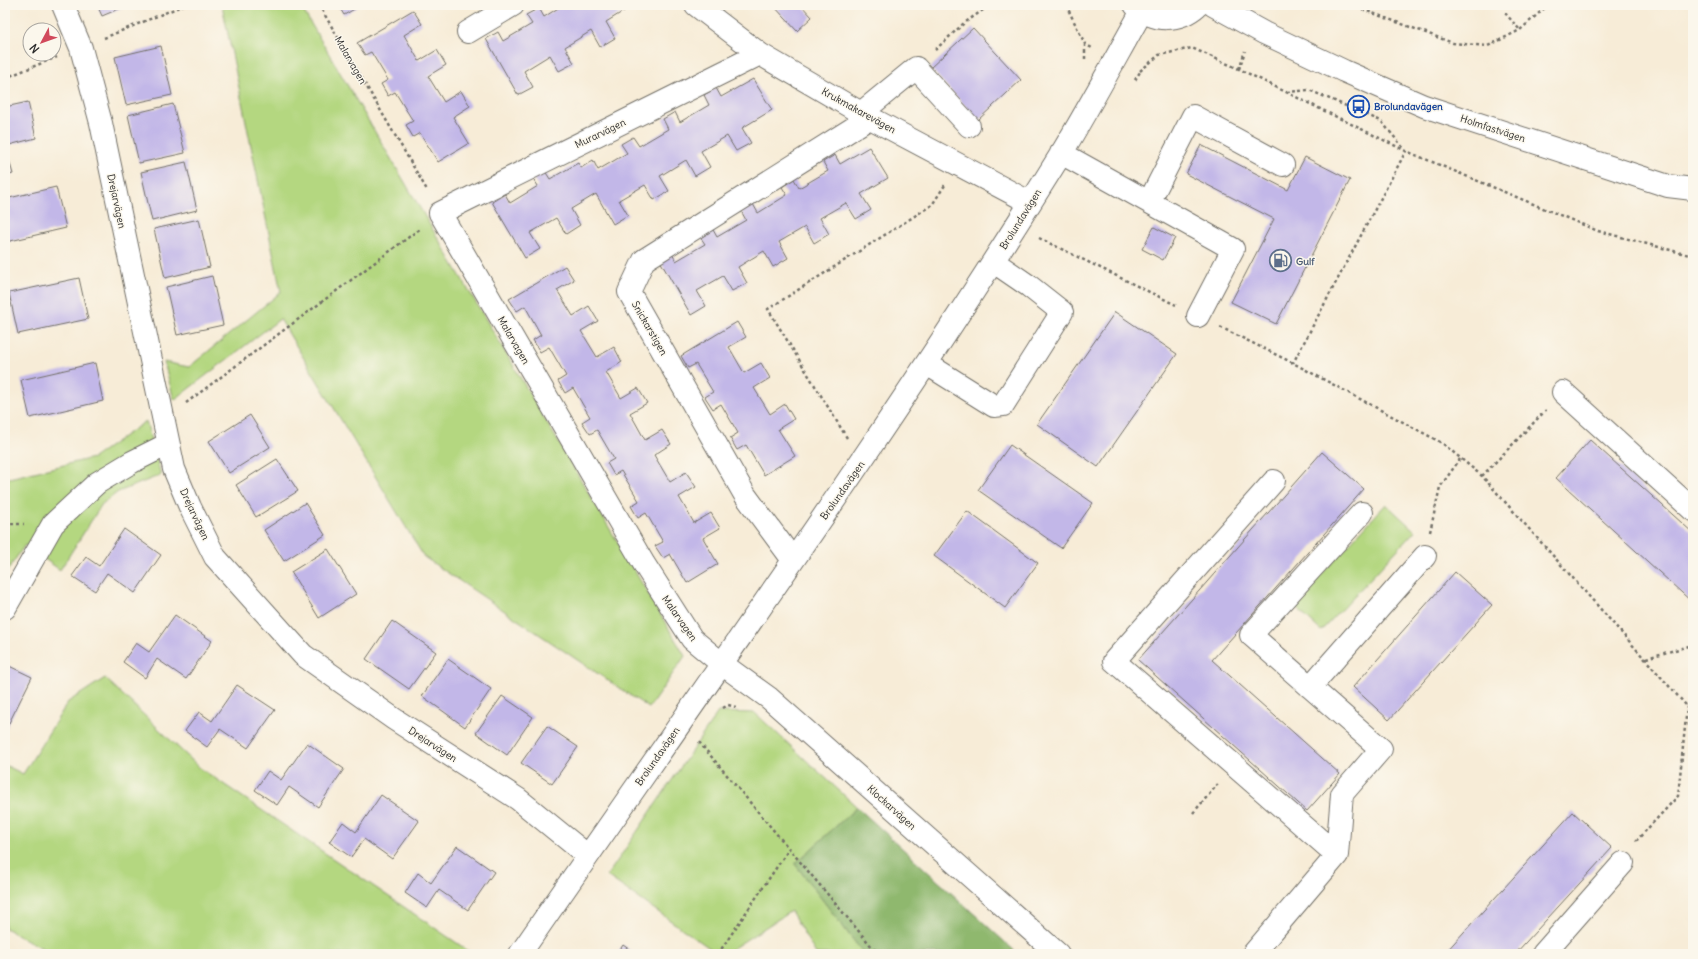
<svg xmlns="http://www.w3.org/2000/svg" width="1698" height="959" viewBox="0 0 1698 959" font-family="Delius,sans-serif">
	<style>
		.green { fill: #b4d780; stroke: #708156 }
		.forest { fill: #8fb86e; stroke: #5d724c }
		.building { fill: #c2b7e8 }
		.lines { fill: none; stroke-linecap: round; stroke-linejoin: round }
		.minor-casing { stroke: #726f67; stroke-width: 24 }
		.path { stroke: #726f67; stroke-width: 2.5; stroke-dasharray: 3 3; stroke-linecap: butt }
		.minor { stroke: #fff; stroke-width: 22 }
		.labels { text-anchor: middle; stroke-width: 3; stroke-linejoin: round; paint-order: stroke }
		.street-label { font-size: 10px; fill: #2b2b2b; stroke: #fbf7ec }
		.transit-label { font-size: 10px; font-weight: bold; fill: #164399; stroke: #fbf7ec; text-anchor: start }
		.service-label { font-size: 10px; font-weight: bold; fill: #4e5e75; stroke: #fbf7ec; text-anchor: start }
	</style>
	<rect width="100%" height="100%" fill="#fbf7ec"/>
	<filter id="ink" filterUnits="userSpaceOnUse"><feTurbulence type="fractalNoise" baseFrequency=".025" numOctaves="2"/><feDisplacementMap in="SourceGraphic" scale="8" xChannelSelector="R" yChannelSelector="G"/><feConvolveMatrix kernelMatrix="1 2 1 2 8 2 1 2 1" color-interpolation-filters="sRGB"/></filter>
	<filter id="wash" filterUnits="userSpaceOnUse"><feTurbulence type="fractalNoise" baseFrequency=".012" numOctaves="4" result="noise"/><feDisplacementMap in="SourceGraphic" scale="16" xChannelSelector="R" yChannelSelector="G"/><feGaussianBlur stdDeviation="0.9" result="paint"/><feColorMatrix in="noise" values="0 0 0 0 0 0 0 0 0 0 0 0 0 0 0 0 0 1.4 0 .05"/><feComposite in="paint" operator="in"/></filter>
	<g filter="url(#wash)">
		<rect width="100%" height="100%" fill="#f7ecd7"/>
		<path class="green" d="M 222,5 L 300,5 L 685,656 L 649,708 L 424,557 L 280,319 L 174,400 L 164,362 L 189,367 L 281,292 Z
			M 146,421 L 161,475 L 118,492 L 102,504 L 60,570 L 25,545 L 5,574 L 5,479 L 93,458 Z
			M 1386,504 L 1415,531 L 1321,631 L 1293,605 Z
			M 105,678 L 200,768 L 473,954 L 53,954 L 5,928 L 5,765 L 23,774 L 68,702 Z
			M 718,712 L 755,713 L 857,807 L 795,864 L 864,954 L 816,954 L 791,911 L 724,954 L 718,954 L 607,876 Z"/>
		<path class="forest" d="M 857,807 L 1018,954 L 864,954 L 795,864 Z"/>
		<g id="blocks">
			<path class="building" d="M 97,5 L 128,5 L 102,16 Z
				M 338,5 L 357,5 L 358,7 L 344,15 Z
				M 563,5 L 632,6 L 606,22 L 615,38 L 600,47 L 591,31 L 565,47 L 574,63 L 559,71 L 550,55 L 524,71 L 533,87 L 518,95 L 486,39 L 498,32 L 503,41 L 532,24 L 526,15 L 539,8 L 544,17 Z
				M 773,5 L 801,5 L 812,17 L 797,31 Z
				M 413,10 L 422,24 L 404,35 L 419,61 L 437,50 L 446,65 L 428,76 L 444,102 L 461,91 L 470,106 L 453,117 L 469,143 L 438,162 L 420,133 L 413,137 L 406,125 L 413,121 L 395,92 L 388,96 L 381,84 L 388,80 L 371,52 L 365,55 L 357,43 Z
				M 973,28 L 1021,80 L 978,120 L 930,68 Z
				M 161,46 L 172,95 L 126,105 L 115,57 Z
				M 753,79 L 772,110 L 742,128 L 751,143 L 736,151 L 727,136 L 701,151 L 710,167 L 695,176 L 686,160 L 660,176 L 669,191 L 654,200 L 645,185 L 619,200 L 628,215 L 613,224 L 596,194 L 571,209 L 580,225 L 566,234 L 556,218 L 530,233 L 540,249 L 525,258 L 492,202 L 505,194 L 510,203 L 538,186 L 533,178 L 545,171 L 550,179 L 578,163 L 581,168 L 593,160 L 598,170 L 627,153 L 621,144 L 633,137 L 639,146 L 668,129 L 663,119 L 675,112 L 680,122 L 709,105 L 704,95 L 716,88 L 721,97 Z
				M 28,102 L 36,138 L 5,146 L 5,107 Z
				M 173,104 L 185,153 L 139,163 L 128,115 Z
				M 1201,145 L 1288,190 L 1305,157 L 1350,180 L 1276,324 L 1231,302 L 1274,219 L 1186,174 Z
				M 5,146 L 13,174 L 5,176 Z
				M 869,147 L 888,178 L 861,194 L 871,210 L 856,219 L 846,203 L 820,218 L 829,234 L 814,243 L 805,227 L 779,242 L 788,258 L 773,267 L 764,251 L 738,267 L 747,283 L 732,291 L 723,276 L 697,291 L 706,306 L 691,315 L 659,259 L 671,252 L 676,261 L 705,244 L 699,235 L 712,228 L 717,237 L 746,220 L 741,211 L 753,204 L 758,213 L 787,195 L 782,187 L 794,179 L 799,188 L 828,171 L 823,162 L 835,155 L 840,164 Z
				M 186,162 L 197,210 L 152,221 L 141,172 Z
				M 56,187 L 66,228 L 6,242 L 5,199 Z
				M 199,219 L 210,267 L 165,278 L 154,229 Z
				M 1154,227 L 1175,238 L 1163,260 L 1142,249 Z
				M 565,266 L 574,280 L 557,290 L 573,316 L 589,306 L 598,321 L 581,331 L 597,357 L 614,347 L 622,362 L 606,372 L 621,398 L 638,388 L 647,403 L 630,413 L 645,440 L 662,430 L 671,444 L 654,455 L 670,482 L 686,472 L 696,487 L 679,497 L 694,523 L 711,513 L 720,528 L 703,538 L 718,564 L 687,583 L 670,554 L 663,558 L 655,546 L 663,542 L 646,513 L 638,518 L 631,506 L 639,501 L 621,471 L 614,475 L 607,463 L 614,459 L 597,430 L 590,434 L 582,422 L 590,417 L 573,388 L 565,393 L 558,381 L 566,376 L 549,347 L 540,352 L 533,340 L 541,335 L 525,306 L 517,311 L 509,299 Z
				M 212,276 L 223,325 L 177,335 L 166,287 Z
				M 79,278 L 88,319 L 18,334 L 9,293 Z
				M 1115,312 L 1177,354 L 1098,467 L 1037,424 Z
				M 737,322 L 746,337 L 729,347 L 744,373 L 761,363 L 770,378 L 754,388 L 770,414 L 785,404 L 794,419 L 778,429 L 795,456 L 764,475 L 746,445 L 737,450 L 730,438 L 738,433 L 721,404 L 713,409 L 705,397 L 713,392 L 696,364 L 688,368 L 681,356 Z
				M 95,363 L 103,401 L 30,418 L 21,380 Z
				M 250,415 L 270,447 L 229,473 L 209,441 Z
				M 1590,440 L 1693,533 L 1693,603 L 1556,478 Z
				M 1010,445 L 1093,503 L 1061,548 L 978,490 Z
				M 1322,452 L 1364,489 L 1212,660 L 1340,774 L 1307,811 L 1138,660 Z
				M 277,459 L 298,491 L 256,517 L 236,485 Z
				M 305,503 L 325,535 L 284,561 L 264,530 Z
				M 967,511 L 1038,563 L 1005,608 L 934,556 Z
				M 124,529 L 161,555 L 135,593 L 107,573 L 95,591 L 72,576 L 86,557 L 99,566 Z
				M 328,549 L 356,594 L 319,618 L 291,572 Z
				M 1455,572 L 1492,605 L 1389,720 L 1353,687 Z
				M 175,615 L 212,641 L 186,679 L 157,659 L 145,678 L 123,662 L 136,643 L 149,652 Z
				M 392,621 L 436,652 L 409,689 L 366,659 Z
				M 448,659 L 491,689 L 465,727 L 422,696 Z
				M 5,664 L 32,677 L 5,731 Z
				M 237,685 L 275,710 L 248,748 L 220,729 L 207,747 L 185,731 L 199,712 L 212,721 Z
				M 502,696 L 533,717 L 507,755 L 476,733 Z
				M 547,726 L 578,747 L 552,784 L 521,763 Z
				M 307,743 L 344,769 L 318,807 L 289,787 L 277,805 L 255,790 L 268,771 L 281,780 Z
				M 381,795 L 419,821 L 392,859 L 364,839 L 351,857 L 329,842 L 343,822 L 356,832 Z
				M 1573,812 L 1612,848 L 1515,954 L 1444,954 Z
				M 457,846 L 494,872 L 468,910 L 439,890 L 427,908 L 405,893 L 418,873 L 431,883 Z
				M 623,945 L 636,954 L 617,954 Z"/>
		</g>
	</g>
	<g filter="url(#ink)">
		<use href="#blocks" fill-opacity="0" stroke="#726f67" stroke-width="1"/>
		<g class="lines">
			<defs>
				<path id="minor" d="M 63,5 L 81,48 L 101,123 L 174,469 L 190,507 L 215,557 L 303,655 L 394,719 L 518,799 L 588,856
					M 696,5 L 760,54 L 861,113 L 1029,202
					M 1135,5 C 1154,23 1179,22 1198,5
					M 1213,5 L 1264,33 L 1344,71 L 1424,106 L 1668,186 L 1693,189
					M 468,32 L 513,5
					M 760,54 L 440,213 L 644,564 L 692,639 L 722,664 L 769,698 L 1058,954
					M 861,113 L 916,68 L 969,126
					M 1061,153 L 1233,249 L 1198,316
					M 1149,202 L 1193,116 L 1283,165
					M 927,364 L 994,406 L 1003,405 L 1062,312 L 1029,286 L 994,262
					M 1563,392 L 1693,510
					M 1274,481 L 1114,661 L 1337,855
					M 793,560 L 745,495 L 629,292 L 644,260 L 871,117
					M 5,608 L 53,524 L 97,483 L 132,462 L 168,444
					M 1310,687 L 1425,556
					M 520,954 C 703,689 891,428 1061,154 C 1089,108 1115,59 1142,11
					M 1253,954 L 1337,855 L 1342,794 L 1381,749 L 1251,635 L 1362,513
					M 1543,954 L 1623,863"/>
			</defs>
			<use href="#minor" class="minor-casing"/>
			<path class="path" d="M 319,5 L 427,190
				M 1066,5 L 1085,44 L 1092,48
				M 1351,5 L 1453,43 L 1488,46 L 1520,30 L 1548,5
				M 1505,13 L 1520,30
				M 104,38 L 184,5
				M 935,50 L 963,24 L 990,5
				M 1085,59 L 1085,44
				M 1239,69 L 1245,51
				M 1140,71 L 1159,55 L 1192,48 L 1239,69 L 1406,151 L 1598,231 L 1693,256
				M 5,78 L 57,57
				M 1135,80 L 1140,72
				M 1287,92 L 1309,90 L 1381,121 L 1406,151 L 1293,363
				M 1039,238 L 1176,305
				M 1220,327 L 1293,363 L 1442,443 L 1482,476 L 1693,713
				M 186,403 L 421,228
				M 847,438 L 768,309 L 932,205 L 945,185
				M 1482,476 L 1546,410
				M 5,524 L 24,524
				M 1430,532 L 1440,487 L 1460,459
				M 1646,658 L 1693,645
				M 723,708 L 728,705 L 736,707
				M 699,742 L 878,954
				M 1193,813 L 1218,784
				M 1636,841 L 1678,796 L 1687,707
				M 718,954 L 789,849"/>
			<use href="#minor" class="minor"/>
		</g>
	</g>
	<defs>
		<symbol id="bus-ring" viewBox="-11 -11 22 22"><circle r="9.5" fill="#fbf7ec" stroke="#1a4fb4" stroke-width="1.5"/><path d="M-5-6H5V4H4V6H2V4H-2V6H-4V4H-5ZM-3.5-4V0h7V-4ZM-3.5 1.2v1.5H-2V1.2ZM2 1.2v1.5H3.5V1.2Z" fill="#1a4fb4"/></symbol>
		<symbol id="fuel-ring" viewBox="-11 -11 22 22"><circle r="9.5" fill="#fbf7ec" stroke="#5c6f8a" stroke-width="1.5"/><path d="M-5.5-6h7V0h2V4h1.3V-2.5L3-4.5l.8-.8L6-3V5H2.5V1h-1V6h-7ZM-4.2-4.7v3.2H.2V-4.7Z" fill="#5c6f8a"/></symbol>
	</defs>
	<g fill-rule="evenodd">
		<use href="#bus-ring" x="1346" y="94" width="25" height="25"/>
		<use href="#fuel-ring" x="1268" y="248" width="25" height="25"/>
	</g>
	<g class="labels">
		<g class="street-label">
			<text transform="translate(351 60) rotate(60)" y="4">Malarvagen</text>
			<text transform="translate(859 110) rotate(29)" y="4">Krukmakarevägen</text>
			<text transform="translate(1493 128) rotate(18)" y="4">Holmfastvägen</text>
			<text transform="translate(600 133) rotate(-26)" y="4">Murarvägen</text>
			<text transform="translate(117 201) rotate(78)" y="4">Drejarvägen</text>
			<text transform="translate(1020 219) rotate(-58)" y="4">Brolundavägen</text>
			<text transform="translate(650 328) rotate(60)" y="4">Snickarstigen</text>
			<text transform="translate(514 340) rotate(60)" y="4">Malarvagen</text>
			<text transform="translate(842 490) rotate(-55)" y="4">Brolundavägen</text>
			<text transform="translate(195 514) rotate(65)" y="4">Drejarvägen</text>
			<text transform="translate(680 618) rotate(55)" y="4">Malarvagen</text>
			<text transform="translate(433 744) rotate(33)" y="4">Drejarvägen</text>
			<text transform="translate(657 756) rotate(-55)" y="4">Brolundavägen</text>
			<text transform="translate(892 807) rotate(42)" y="4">Klockarvägen</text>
		</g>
		<g class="transit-label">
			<text x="1374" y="110">Brolundavägen</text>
		</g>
		<g class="service-label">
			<text x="1296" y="265">Gulf</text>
		</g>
	</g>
	<rect width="1698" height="959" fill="none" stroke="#fbf7ec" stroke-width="20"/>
	<g transform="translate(42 42) rotate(229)"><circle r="19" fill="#fbf7ec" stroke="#a8a59f"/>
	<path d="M0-3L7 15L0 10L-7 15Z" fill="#d1495b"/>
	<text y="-6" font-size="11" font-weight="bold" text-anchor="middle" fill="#2b2b2b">N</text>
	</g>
</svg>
